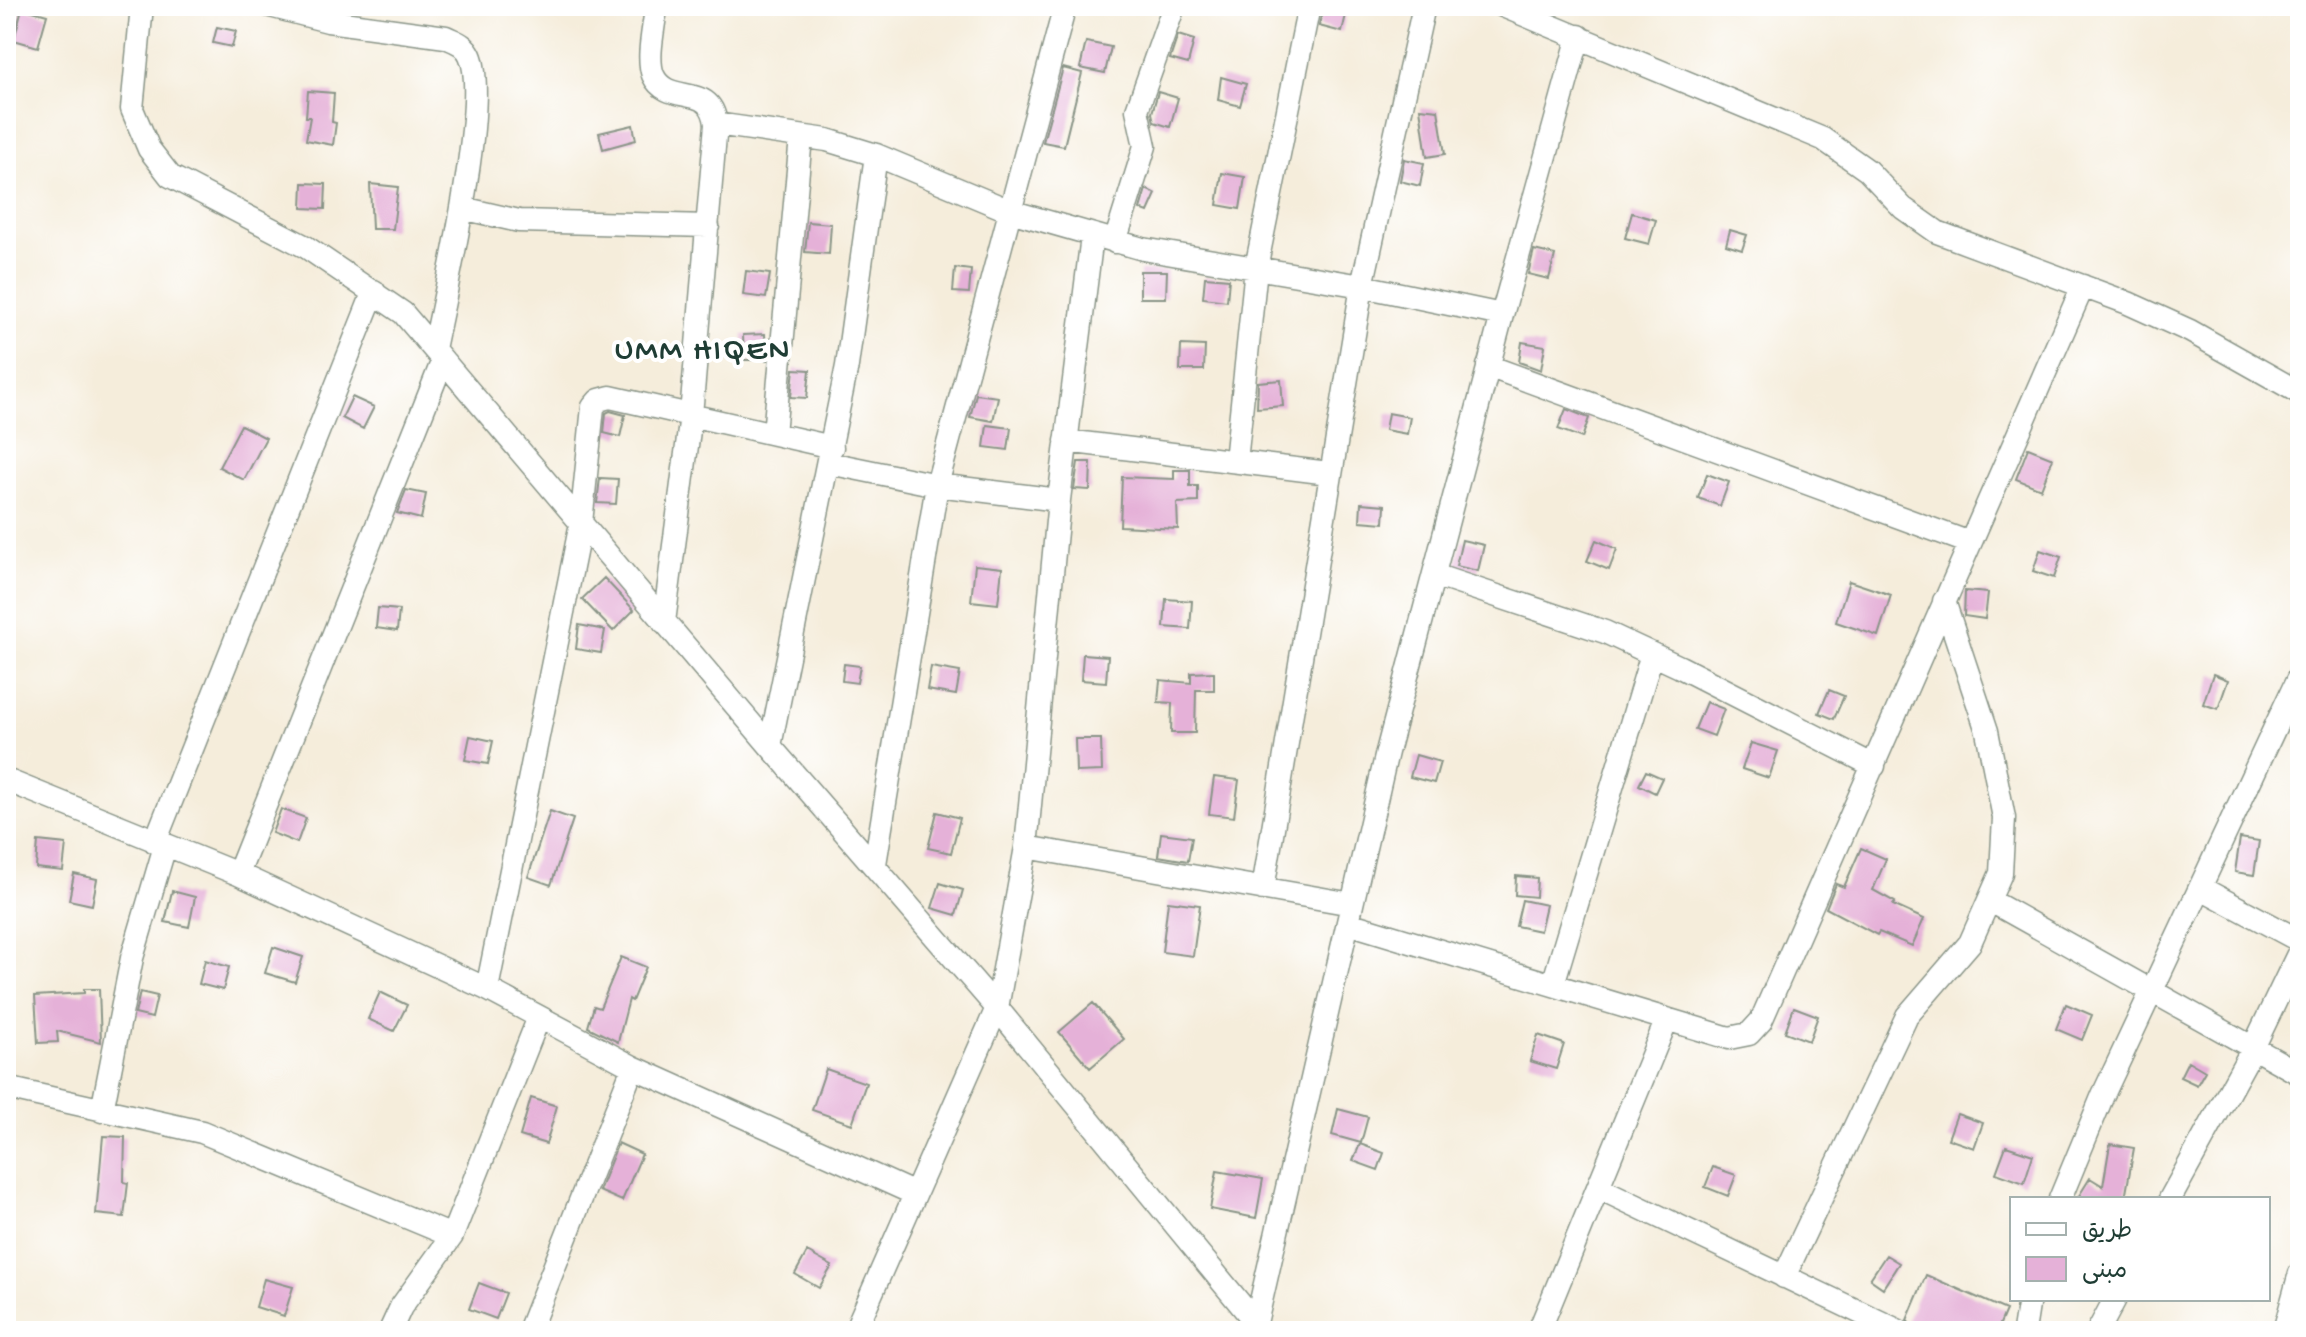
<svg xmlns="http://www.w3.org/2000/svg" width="2306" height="1337" viewBox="0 0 2306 1337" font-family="'Gochi Hand','Playpen Sans Arabic',sans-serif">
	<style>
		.building { fill: #e5b1d8 }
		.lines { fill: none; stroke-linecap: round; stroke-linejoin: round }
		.minor-casing { stroke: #8a9588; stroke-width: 25 }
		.minor { stroke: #fff; stroke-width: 22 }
		.labels { text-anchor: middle; stroke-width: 8; stroke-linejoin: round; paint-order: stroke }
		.quarter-label { font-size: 32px; letter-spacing: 2px; fill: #1f3d34; stroke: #fff }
	</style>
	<rect width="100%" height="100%" fill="#fff"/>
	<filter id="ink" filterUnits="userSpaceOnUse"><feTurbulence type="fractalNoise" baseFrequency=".0125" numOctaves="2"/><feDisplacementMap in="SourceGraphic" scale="16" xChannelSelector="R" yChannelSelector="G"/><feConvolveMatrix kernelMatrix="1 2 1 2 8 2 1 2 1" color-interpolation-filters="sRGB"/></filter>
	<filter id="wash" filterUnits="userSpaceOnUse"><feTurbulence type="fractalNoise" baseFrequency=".006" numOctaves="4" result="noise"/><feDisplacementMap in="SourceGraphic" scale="32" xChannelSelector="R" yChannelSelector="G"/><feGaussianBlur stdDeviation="1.8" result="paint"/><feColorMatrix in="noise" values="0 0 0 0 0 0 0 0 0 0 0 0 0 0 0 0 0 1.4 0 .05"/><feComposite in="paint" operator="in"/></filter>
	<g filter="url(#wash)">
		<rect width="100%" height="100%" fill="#f5eddb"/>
		<g id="blocks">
			<path class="building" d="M 1323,6 L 1348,6 L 1342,32 L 1319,26 Z
				M 22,8 L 47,15 L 38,47 L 14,40 Z
				M 217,27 L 236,31 L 232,47 L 213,43 Z
				M 1178,35 L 1194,40 L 1188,64 L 1170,59 Z
				M 1086,42 L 1111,47 L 1105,73 L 1080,68 Z
				M 1063,68 L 1082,73 L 1064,146 L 1043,142 Z
				M 1221,77 L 1246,84 L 1240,106 L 1218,100 Z
				M 308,91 L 334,93 L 332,122 L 336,123 L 333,145 L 306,140 L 310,117 L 306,117 Z
				M 1158,92 L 1178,98 L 1170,127 L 1154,122 L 1152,113 Z
				M 1420,108 L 1438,110 L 1445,154 L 1427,157 Z
				M 633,125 L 636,140 L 603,149 L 599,133 Z
				M 1404,159 L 1424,163 L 1420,186 L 1400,181 Z
				M 1222,173 L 1245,177 L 1240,209 L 1217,205 Z
				M 303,183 L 326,184 L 325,209 L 302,208 Z
				M 370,184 L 398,187 L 393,229 L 372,229 Z
				M 1146,189 L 1156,194 L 1148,212 L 1140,209 Z
				M 1632,213 L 1656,220 L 1649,244 L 1625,238 Z
				M 808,222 L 831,224 L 829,254 L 805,252 Z
				M 1730,230 L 1747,235 L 1742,250 L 1726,245 Z
				M 1534,250 L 1555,255 L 1549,279 L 1528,274 Z
				M 955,268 L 971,270 L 969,293 L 953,292 Z
				M 746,271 L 770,274 L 766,298 L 743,295 Z
				M 1140,271 L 1167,271 L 1166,298 L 1140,298 Z
				M 1205,277 L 1229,279 L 1227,301 L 1203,298 Z
				M 765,334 L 766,360 L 744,360 L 743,335 Z
				M 1522,342 L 1545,346 L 1541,370 L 1519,362 Z
				M 1181,345 L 1205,346 L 1204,370 L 1180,370 Z
				M 794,369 L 810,370 L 807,398 L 791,397 Z
				M 1281,380 L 1283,406 L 1257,408 L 1258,382 Z
				M 976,394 L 998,397 L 993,421 L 970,417 Z
				M 352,397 L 374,407 L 363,429 L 342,418 Z
				M 1566,409 L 1589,418 L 1582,438 L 1558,429 Z
				M 610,411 L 625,415 L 620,437 L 604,433 L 606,413 Z
				M 1388,413 L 1410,417 L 1407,434 L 1385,430 Z
				M 241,425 L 266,438 L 244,480 L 219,467 Z
				M 987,425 L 1011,428 L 1008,450 L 984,447 Z
				M 2028,448 L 2053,458 L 2041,489 L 2016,479 Z
				M 1078,462 L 1091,462 L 1090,490 L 1074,489 Z
				M 1174,470 L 1190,470 L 1190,486 L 1198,486 L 1198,502 L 1177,503 L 1178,529 L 1120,526 L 1122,477 L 1174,479 Z
				M 1707,474 L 1729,482 L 1720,506 L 1698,498 Z
				M 600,478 L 618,479 L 616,504 L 597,503 Z
				M 406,490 L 426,494 L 421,519 L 397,513 Z
				M 1361,503 L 1385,505 L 1384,523 L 1360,521 Z
				M 1462,540 L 1484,545 L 1478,571 L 1456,566 Z
				M 1596,540 L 1617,549 L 1609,570 L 1587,561 Z
				M 2040,550 L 2061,557 L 2054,578 L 2033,571 Z
				M 975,565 L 1002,568 L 998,604 L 971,601 Z
				M 604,578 L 634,610 L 613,631 L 582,599 Z
				M 1849,581 L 1891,595 L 1878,636 L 1836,622 Z
				M 1965,591 L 1988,593 L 1985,619 L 1964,616 Z
				M 1166,599 L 1192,601 L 1190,629 L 1164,627 Z
				M 378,608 L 399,610 L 397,631 L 376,628 Z
				M 579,625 L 605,630 L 601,653 L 576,649 Z
				M 1083,654 L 1108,656 L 1106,682 L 1081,680 Z
				M 844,664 L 860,666 L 857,683 L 842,681 Z
				M 931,667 L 960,672 L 956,695 L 927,690 Z
				M 1214,672 L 1214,690 L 1196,690 L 1195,733 L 1171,733 L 1172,703 L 1158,702 L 1160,680 L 1191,683 L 1191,673 Z
				M 2213,674 L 2228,680 L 2218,709 L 2203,704 Z
				M 1829,690 L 1844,696 L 1834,719 L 1819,713 Z
				M 1706,702 L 1724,709 L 1714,736 L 1695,729 Z
				M 470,736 L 493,741 L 488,764 L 465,760 Z
				M 1075,739 L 1101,739 L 1102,771 L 1076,772 Z
				M 1751,743 L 1778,751 L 1769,778 L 1742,769 Z
				M 1416,755 L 1440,762 L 1434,783 L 1410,777 Z
				M 1646,771 L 1662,778 L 1655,793 L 1639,785 Z
				M 1214,777 L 1239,780 L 1234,817 L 1209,814 Z
				M 281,809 L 306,818 L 297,843 L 272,833 Z
				M 550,811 L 573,819 L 551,885 L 528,877 Z
				M 937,812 L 960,818 L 951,853 L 928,848 Z
				M 1161,833 L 1192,837 L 1188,861 L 1158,856 Z
				M 2240,838 L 2259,841 L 2254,875 L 2235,872 Z
				M 38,841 L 66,844 L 63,871 L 36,868 Z
				M 1861,848 L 1886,859 L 1873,890 L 1895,902 L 1893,905 L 1924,919 L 1912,946 L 1879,932 L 1877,935 L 1826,908 L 1836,884 L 1844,887 Z
				M 74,874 L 97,879 L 92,905 L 69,900 Z
				M 1516,876 L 1537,878 L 1536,897 L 1515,895 Z
				M 940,883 L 963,890 L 956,915 L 932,908 Z
				M 172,891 L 195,897 L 189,927 L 165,922 Z
				M 1522,900 L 1546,905 L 1540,931 L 1516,926 Z
				M 1168,901 L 1200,905 L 1193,956 L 1162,952 Z
				M 273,947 L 303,957 L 295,982 L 265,973 Z
				M 621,957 L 646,967 L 632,1001 L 629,999 L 618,1042 L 588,1027 L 594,1006 L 600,1008 Z
				M 205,960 L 229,967 L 223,990 L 199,984 Z
				M 84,989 L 99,989 L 101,1042 L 57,1031 L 58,1042 L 38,1043 L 35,996 L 84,993 Z
				M 140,992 L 157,996 L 152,1018 L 135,1014 Z
				M 380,992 L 407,1005 L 394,1031 L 368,1019 Z
				M 1093,1003 L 1124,1039 L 1090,1068 L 1059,1032 Z
				M 2066,1004 L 2092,1015 L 2082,1040 L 2056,1029 Z
				M 1794,1007 L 1818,1016 L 1809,1041 L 1785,1032 Z
				M 1538,1035 L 1564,1044 L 1556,1069 L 1530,1061 Z
				M 2188,1061 L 2205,1071 L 2197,1085 L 2180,1077 Z
				M 826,1069 L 866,1083 L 852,1124 L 812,1110 Z
				M 531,1098 L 557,1106 L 546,1144 L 520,1136 Z
				M 1338,1109 L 1368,1117 L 1361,1143 L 1332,1135 Z
				M 1957,1114 L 1983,1123 L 1974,1148 L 1948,1139 Z
				M 103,1136 L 125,1137 L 124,1182 L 128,1183 L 124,1217 L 96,1214 Z
				M 618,1143 L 642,1154 L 622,1201 L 599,1191 Z
				M 1360,1144 L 1384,1153 L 1378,1170 L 1353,1161 Z
				M 2110,1144 L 2134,1148 L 2125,1199 L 2077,1199 L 2090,1178 L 2103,1186 Z
				M 2006,1146 L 2033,1155 L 2024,1183 L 1996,1173 Z
				M 1713,1167 L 1736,1175 L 1728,1196 L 1705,1187 Z
				M 1217,1171 L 1263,1179 L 1256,1218 L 1210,1209 Z
				M 807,1252 L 832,1266 L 819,1288 L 795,1274 Z
				M 1886,1255 L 1899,1263 L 1883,1288 L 1870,1279 Z
				M 1926,1275 L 2006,1310 L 1997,1331 L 1921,1331 L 1912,1327 L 1907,1320 Z
				M 264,1279 L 293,1287 L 284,1316 L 256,1307 Z
				M 479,1283 L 506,1293 L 496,1319 L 469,1309 Z"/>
		</g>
	</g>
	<g filter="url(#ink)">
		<use href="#blocks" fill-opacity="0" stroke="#8a9588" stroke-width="2"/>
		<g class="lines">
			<defs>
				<path id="minor" d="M 142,6 L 132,109 L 149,149 L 170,176 L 306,247 L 403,313 L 770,746 L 997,1008 L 1256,1323
					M 270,6 L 328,21 L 446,37 C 456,42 465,44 470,55 C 490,99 445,295 434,349
					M 656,6 C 655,25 646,56 653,75 C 668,108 711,80 716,124 L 691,415 L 664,622
					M 1503,6 L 1823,139 L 1867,170 L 1903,208 L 1937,232 L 2128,303 L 2190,331 L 2300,393
					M 716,124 L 827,140 L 876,155 L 1010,211 L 1143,249 L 1362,286 L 1502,315
					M 462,208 L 519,221 L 708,226
					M 1115,242 L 1145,146 L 1137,110 L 1174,6
					M 1488,366 L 1970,543
					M 774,434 L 801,137
					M 1066,441 L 1329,473
					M 1236,461 L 1256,268 L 1309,6
					M 829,463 L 937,485 L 1059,500
					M 1434,575 L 1605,632 L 1680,667 L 1874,766
					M 770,746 L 847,366 L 876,155
					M 6,780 L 238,874 L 487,989 L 633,1067 L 915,1194
					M 155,842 L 374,291
					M 1026,847 L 1352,904
					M 875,864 L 937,485 L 1065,6
					M 238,874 L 443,360
					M 2201,888 L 2300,941
					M 1263,889 L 1362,286 L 1424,6
					M 1989,900 L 2300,1074
					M 1348,923 L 1729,1038 L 1749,1034 L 1761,1021 L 2083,286
					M 1553,984 L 1652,654
					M 487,989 L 581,523 L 593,407 L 599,400 L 610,397 L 832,447
					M 6,1088 L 202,1132 L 452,1236
					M 102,1111 L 132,958 L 165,846
					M 1599,1188 L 1899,1331
					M 2060,1199 L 2103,1095 L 2300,674
					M 2170,1199 L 2252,1050 L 2300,950
					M 1784,1277 L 1907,1016 L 1970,943 L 2001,873 L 2004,818 L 1987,731 L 1944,601
					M 1259,1330 L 1256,1323 L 1387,752 L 1502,315 L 1579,36
					M 390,1331 L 401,1307 L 452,1236 L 539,1017
					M 529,1331 L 633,1067
					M 855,1331 L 997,1008 L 1026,847 L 1059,500 L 1092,236
					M 1539,1331 L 1667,1019
					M 2024,1331 L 2029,1299
					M 2098,1331 L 2115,1299
					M 2284,1331 L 2300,1273"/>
			</defs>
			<use href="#minor" class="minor-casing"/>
			<use href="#minor" class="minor"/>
		</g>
	</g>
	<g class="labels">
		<g class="quarter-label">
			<text x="703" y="358">UMM HIQEN</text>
		</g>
	</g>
	<rect width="2306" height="1337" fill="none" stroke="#fff" stroke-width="32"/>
	<rect x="2010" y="1197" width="260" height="104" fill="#ffffff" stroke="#a5b1ae" stroke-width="2"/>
	<rect x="2026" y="1223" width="40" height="12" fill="#ffffff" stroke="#a5b1ae" stroke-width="2"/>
	<text x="2082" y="1237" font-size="24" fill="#1f3d34">طريق</text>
	<rect x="2026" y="1257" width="40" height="24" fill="#e5b1d8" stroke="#a5b1ae" stroke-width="2"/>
	<text x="2082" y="1277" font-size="24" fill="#1f3d34">مبنى</text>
</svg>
